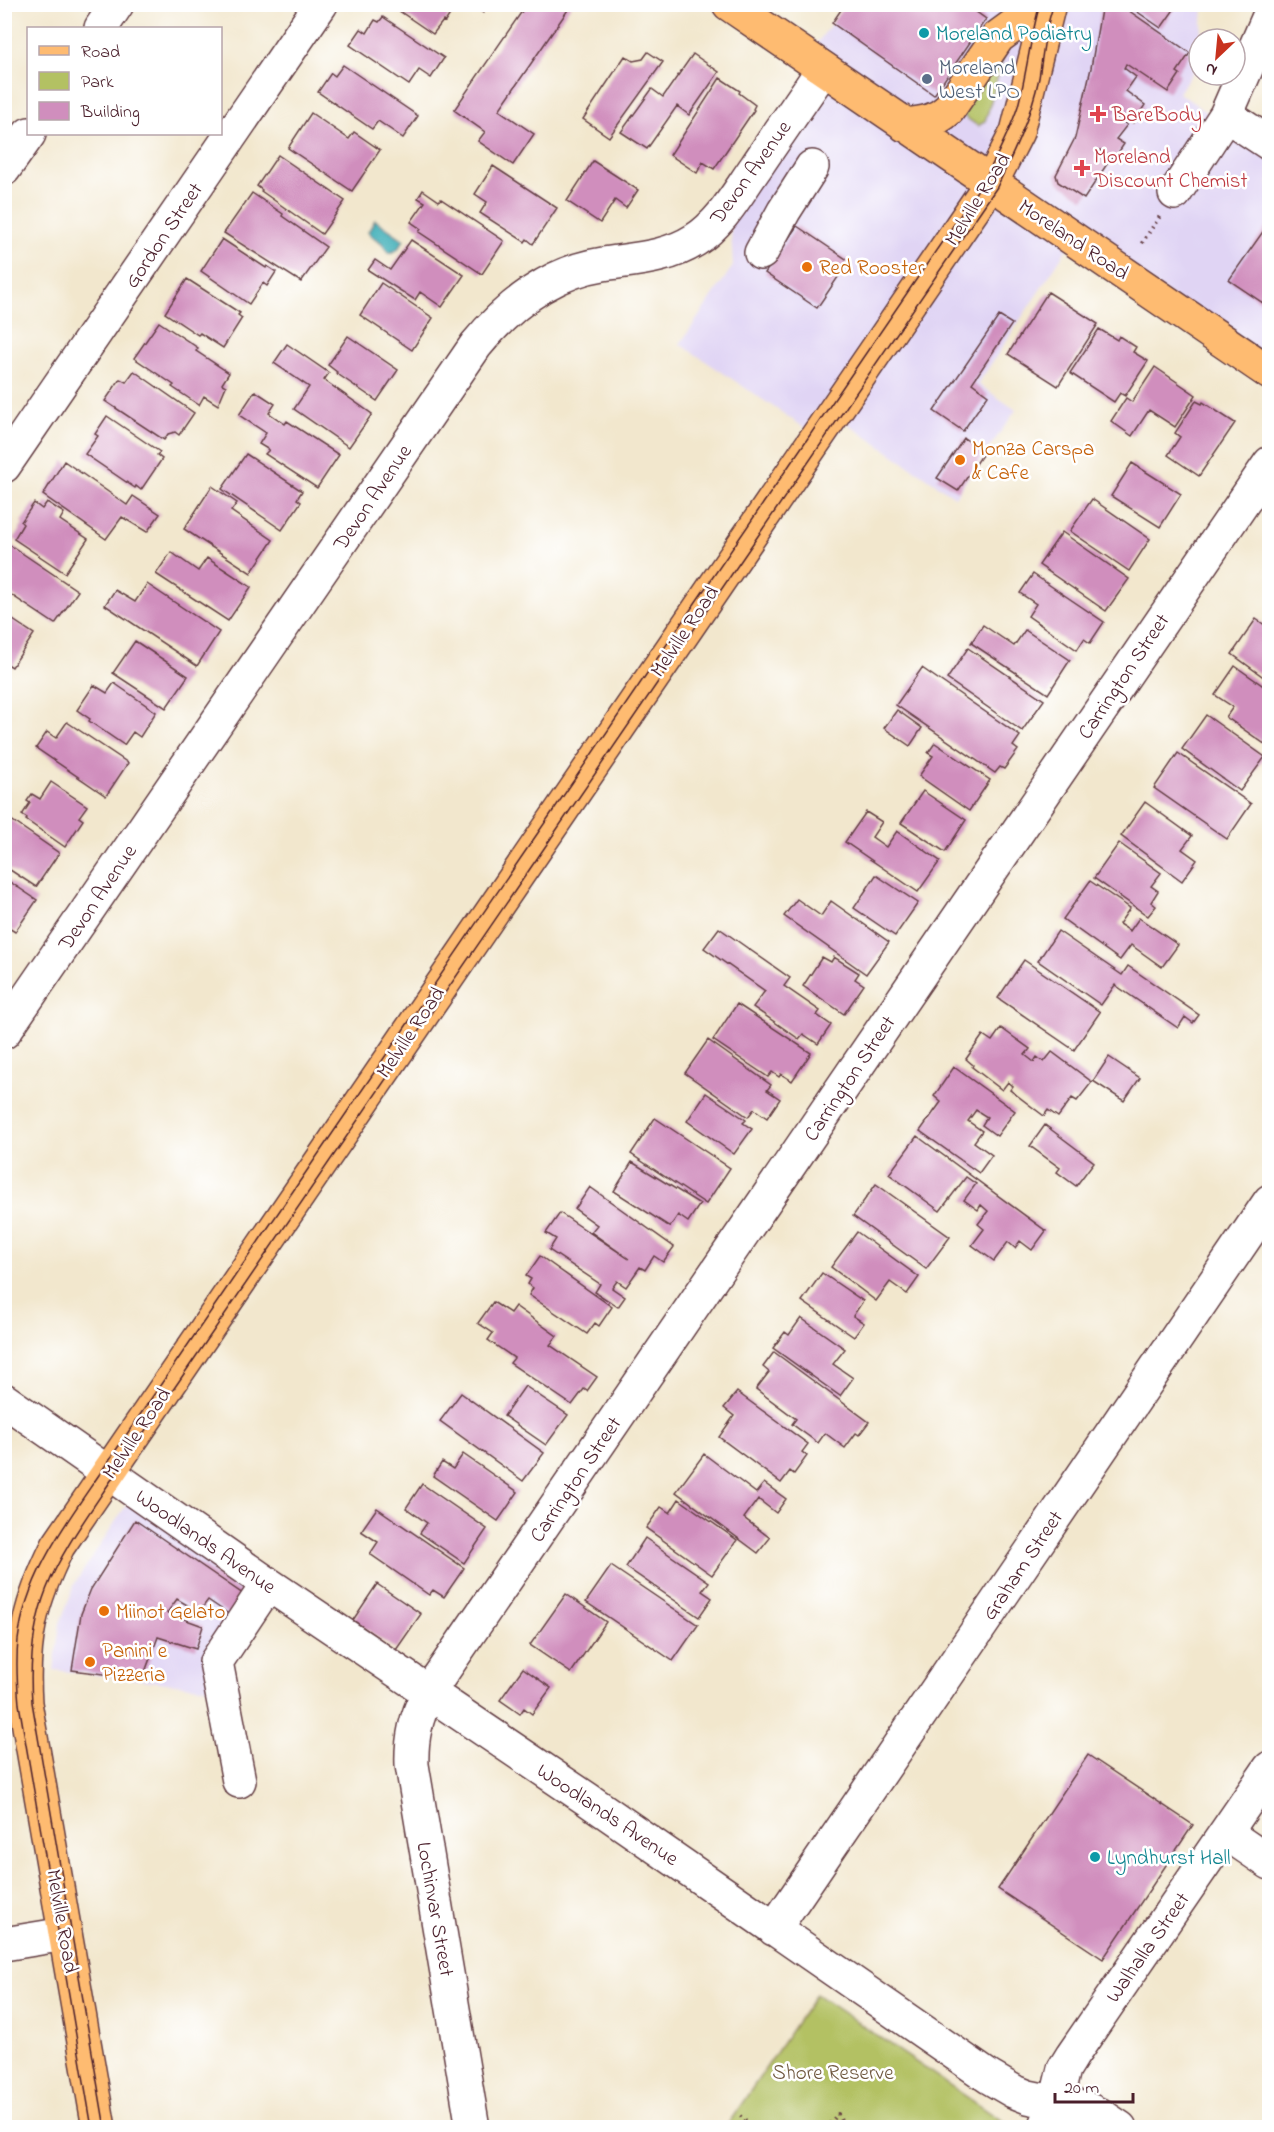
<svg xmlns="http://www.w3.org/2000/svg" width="1274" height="2132" viewBox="0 0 1274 2132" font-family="'Indie Flower',sans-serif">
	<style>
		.built { fill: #e0d4f4 }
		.green { fill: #b3c163; stroke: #7e7047; stroke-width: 1.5 }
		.water { fill: #3daeb7; stroke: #446671; stroke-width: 1.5 }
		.building { fill: #d08ebd }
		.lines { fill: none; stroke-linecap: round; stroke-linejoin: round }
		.minor-casing { stroke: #633d43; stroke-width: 36 }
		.major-casing { stroke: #633d43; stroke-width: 36 }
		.path { stroke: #633d43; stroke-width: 4; stroke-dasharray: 1.5 4.5; stroke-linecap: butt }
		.minor { stroke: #fff; stroke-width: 33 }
		.major { stroke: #febb71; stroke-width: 33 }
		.tram { stroke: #4a1f2b; stroke-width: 1.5 }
		.culture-dot { fill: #0f9aa8; stroke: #fff; stroke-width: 2 }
		.service-dot { fill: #5c6f8a; stroke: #fff; stroke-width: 2 }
		.health-dot { fill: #e0444e; stroke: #fff; stroke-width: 2 }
		.food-dot { fill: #e8710a; stroke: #fff; stroke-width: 2 }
		.labels { text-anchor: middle; stroke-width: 5; stroke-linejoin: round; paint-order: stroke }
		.culture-label { font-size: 21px; fill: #0d838f; stroke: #fff; text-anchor: start }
		.service-label { font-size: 21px; fill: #4e5e75; stroke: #fff; text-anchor: start }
		.health-label { font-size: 21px; fill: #be3a42; stroke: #fff; text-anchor: start }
		.street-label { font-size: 21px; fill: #4a1f2b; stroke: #fff }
		.food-label { font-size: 21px; fill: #c56008; stroke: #fff; text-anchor: start }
		.park-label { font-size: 21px; fill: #6f583f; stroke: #fff }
	</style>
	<rect width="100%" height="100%" fill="#fff"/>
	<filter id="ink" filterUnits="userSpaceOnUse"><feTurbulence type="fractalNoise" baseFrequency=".0167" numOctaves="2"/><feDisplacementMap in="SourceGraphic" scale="12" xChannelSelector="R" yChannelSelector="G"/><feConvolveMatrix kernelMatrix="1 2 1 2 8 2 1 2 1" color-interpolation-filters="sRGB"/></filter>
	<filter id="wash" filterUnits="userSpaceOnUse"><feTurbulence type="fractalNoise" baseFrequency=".008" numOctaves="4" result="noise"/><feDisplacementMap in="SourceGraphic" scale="24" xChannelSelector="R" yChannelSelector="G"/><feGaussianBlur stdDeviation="1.35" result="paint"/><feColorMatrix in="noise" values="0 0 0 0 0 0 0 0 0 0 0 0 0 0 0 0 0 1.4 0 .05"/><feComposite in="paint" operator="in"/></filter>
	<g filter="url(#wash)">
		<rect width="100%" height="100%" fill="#f2e7cd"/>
		<path class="built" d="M 845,5 L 1203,5 L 1201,39 L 1199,39 L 1199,62 L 1179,93 L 1269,154 L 1269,363 L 1078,232 L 978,384 L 1016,410 L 955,497 L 845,422 L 830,445 L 680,344 L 733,266 L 729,197 L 814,75 L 801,65 Z
			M 139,1486 L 278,1580 L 222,1662 L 226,1690 L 54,1670 L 60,1623 L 75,1583 Z"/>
		<path class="green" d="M 1005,50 L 988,112 L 985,121 L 978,126 L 957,111 Z
			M 816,1994 L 1005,2123 L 1002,2127 L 726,2127 Z"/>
		<path class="water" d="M 375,220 L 404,240 L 397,250 L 390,253 C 384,249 383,243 378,240 C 373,237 371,238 368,232 Z"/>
		<g id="blocks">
			<path class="building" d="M 389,4 L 457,4 L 445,22 L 443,21 L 433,34 Z
				M 470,4 L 488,4 L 483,13 Z
				M 527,4 L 572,4 L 499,110 L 534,134 L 513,165 L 478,141 L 485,132 L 454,110 Z
				M 845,4 L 965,4 L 986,19 L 934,95 L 832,23 Z
				M 1102,4 L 1119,4 L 1190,53 L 1177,72 L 1180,74 L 1168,92 L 1126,64 L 1124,68 L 1136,77 L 1126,91 L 1145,105 L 1133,123 L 1117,111 L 1114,115 L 1127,125 L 1116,139 L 1124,144 L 1114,159 L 1100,150 L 1099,154 L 1109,161 L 1084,199 L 1058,182 L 1056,175 L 1075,138 L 1091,68 Z
				M 1126,4 L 1178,4 L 1161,28 Z
				M 383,17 L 444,58 L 431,78 L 419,70 L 409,85 L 350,45 L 361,29 L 367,33 L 375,20 L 379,22 Z
				M 648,52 L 663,62 L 609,137 L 583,119 L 625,56 L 633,61 L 643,59 Z
				M 693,54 L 719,72 L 689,115 L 677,106 L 647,149 L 621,132 L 652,89 L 663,97 Z
				M 343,65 L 418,116 L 403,138 L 378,121 L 372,129 L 318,92 L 331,73 L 335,76 Z
				M 720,78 L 740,91 L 739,93 L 755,105 L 753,109 L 754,110 L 714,169 L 703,162 L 697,173 L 670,155 Z
				M 311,113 L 349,139 L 354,132 L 380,150 L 352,191 L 288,148 Z
				M 278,155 L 345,201 L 322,234 L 261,191 L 262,190 L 257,186 Z
				M 593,161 L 638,190 L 626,208 L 615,200 L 600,223 L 567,201 Z
				M 493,166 L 557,208 L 533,244 L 527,239 L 525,242 L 480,213 L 487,202 L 475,194 Z
				M 423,190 L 439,201 L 441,199 L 504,241 L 482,274 L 419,232 L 421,229 L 411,222 L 425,202 L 418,198 Z
				M 252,193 L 283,214 L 282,216 L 326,247 L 301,282 L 224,233 Z
				M 1269,223 L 1269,307 L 1229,280 Z
				M 797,226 L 849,261 L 817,308 L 765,273 Z
				M 222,239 L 266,268 L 267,266 L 276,272 L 267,286 L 263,283 L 249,304 L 201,271 Z
				M 411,240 L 464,275 L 442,307 L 420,292 L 415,300 L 368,270 L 375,260 L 390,270 Z
				M 187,279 L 240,313 L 238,315 L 242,318 L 223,348 L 200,333 L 198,335 L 165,313 Z
				M 381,283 L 433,318 L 412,350 L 360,315 Z
				M 1048,292 L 1098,324 L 1058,386 L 1008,354 Z
				M 999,316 L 1012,324 L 972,383 L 988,395 L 963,431 L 934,411 Z
				M 159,322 L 198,348 L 196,351 L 229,373 L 222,384 L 226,386 L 218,405 L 204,396 L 199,405 L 172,387 L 174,385 L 134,358 Z
				M 1099,329 L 1117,340 L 1119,336 L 1136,347 L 1133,352 L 1148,361 L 1125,396 L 1120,393 L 1114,402 L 1070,373 Z
				M 348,336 L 398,370 L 377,401 L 336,373 L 337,372 L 328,365 Z
				M 287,344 L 329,373 L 324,380 L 372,414 L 349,447 L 294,409 L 309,387 L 274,363 Z
				M 1155,367 L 1196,395 L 1175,427 L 1149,410 L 1132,436 L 1111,421 L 1126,398 L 1132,402 Z
				M 134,371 L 194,413 L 179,435 L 175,432 L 168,434 L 164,440 L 105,401 L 120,379 L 126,382 Z
				M 255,391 L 275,404 L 269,413 L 285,424 L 287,421 L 339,455 L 317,488 L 265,454 L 269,450 L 259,444 L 266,433 L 239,415 Z
				M 1196,401 L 1202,404 L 1203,402 L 1235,423 L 1199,476 L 1168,455 L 1180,437 L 1175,433 Z
				M 107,416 L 160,452 L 157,455 L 162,459 L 141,490 L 136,486 L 135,488 L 85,454 L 98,436 L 95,434 Z
				M 964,438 L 984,452 L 958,491 L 937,478 Z
				M 246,454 L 302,491 L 297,499 L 301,502 L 282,530 L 222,489 Z
				M 64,461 L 127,505 L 133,496 L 160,514 L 147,532 L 122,517 L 106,539 L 43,495 Z
				M 1132,463 L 1181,494 L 1160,527 L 1111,496 Z
				M 212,486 L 237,503 L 231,511 L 273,540 L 251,573 L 184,529 Z
				M 1092,499 L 1150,539 L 1129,571 L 1070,531 Z
				M 47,502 L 64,513 L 60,520 L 88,539 L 65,573 L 14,539 L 23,524 L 21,522 L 34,503 L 42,509 Z
				M 1062,532 L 1129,579 L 1106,611 L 1039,565 Z
				M 7,543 L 78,591 L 55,624 L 4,590 L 4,548 Z
				M 171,552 L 198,571 L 207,558 L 251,587 L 228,621 L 156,574 Z
				M 1033,574 L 1104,622 L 1090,643 L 1084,639 L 1077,650 L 1028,616 L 1036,604 L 1020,593 Z
				M 147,584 L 219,632 L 197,666 L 105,605 L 115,590 L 135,602 Z
				M 4,614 L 34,634 L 12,667 L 4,662 Z
				M 1256,619 L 1269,628 L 1269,681 L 1232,654 Z
				M 983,625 L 1014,646 L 1025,630 L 1070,660 L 1048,694 L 971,643 Z
				M 135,641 L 188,676 L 166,708 L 113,673 Z
				M 968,648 L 1044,700 L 1022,731 L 947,679 Z
				M 1235,666 L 1269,690 L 1269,747 L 1226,717 L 1233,707 L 1215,695 Z
				M 922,668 L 1020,736 L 1013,746 L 1018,750 L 1004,769 L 1000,767 L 995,773 L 896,705 Z
				M 114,683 L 156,712 L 140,737 L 133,732 L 124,745 L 89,721 L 90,719 L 77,710 L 94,685 L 107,693 Z
				M 897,710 L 922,728 L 910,746 L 884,728 Z
				M 1206,715 L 1265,757 L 1240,791 L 1182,749 Z
				M 67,722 L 128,763 L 106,796 L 36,748 L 47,732 L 56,738 Z
				M 935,743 L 990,780 L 969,811 L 919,776 L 933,756 L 928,753 Z
				M 1178,753 L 1251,804 L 1227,839 L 1154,788 Z
				M 51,782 L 87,806 L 79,817 L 83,820 L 65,847 L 26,820 L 27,818 L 22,815 L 30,803 L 27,801 L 32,794 L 40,799 Z
				M 923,791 L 966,820 L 945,852 L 901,823 Z
				M 1145,802 L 1192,836 L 1182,849 L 1197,860 L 1182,881 L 1121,836 Z
				M 866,812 L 882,822 L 872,837 L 886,847 L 897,831 L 940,861 L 918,892 L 845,842 Z
				M 4,815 L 59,853 L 36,887 L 4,866 Z
				M 1119,843 L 1161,873 L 1151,886 L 1158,891 L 1151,902 L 1156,906 L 1148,916 L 1094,878 Z
				M 876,875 L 918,903 L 895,936 L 854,908 Z
				M 4,878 L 37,900 L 15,932 L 4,925 Z
				M 1090,881 L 1130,908 L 1119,924 L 1130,931 L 1139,918 L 1178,945 L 1162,967 L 1131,945 L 1120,960 L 1063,919 Z
				M 797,899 L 821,916 L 831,901 L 889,942 L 866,974 L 784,916 Z
				M 719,928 L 790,978 L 784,986 L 820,1011 L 817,1015 L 831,1025 L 818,1044 L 803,1034 L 799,1039 L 753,1007 L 765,991 L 704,948 Z
				M 1058,931 L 1122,975 L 1128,966 L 1199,1015 L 1193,1023 L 1185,1017 L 1178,1028 L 1115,985 L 1101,1005 L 1038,961 Z
				M 822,957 L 831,962 L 834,957 L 859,973 L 855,979 L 864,985 L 844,1014 L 803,986 Z
				M 1024,960 L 1100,1012 L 1074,1050 L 998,998 Z
				M 737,1004 L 811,1053 L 792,1081 L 781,1074 L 779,1077 L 772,1072 L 768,1077 L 713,1040 Z
				M 1001,1028 L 1030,1049 L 1025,1055 L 1034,1062 L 1037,1057 L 1044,1062 L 1052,1052 L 1092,1082 L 1077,1101 L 1072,1098 L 1058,1117 L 1048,1110 L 1044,1116 L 1010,1090 L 1013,1086 L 1008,1082 L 1002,1090 L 972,1067 L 973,1065 L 966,1059 L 983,1035 L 992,1041 Z
				M 708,1040 L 771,1085 L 767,1090 L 780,1099 L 767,1118 L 754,1109 L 748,1117 L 685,1073 Z
				M 1109,1057 L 1140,1078 L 1124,1101 L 1093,1081 Z
				M 954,1067 L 1015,1111 L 997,1136 L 982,1125 L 987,1117 L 976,1110 L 968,1121 L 982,1131 L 974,1142 L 992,1155 L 979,1173 L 920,1131 L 941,1102 L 934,1096 Z
				M 706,1093 L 746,1120 L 743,1123 L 752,1129 L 734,1154 L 687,1121 Z
				M 655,1118 L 730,1168 L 706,1204 L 631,1154 Z
				M 1045,1125 L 1094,1162 L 1076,1186 L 1057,1172 L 1060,1168 L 1030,1146 Z
				M 917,1136 L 1046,1231 L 1032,1250 L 1020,1241 L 1015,1248 L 1008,1242 L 994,1261 L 972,1245 L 984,1229 L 978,1224 L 988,1211 L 981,1205 L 978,1210 L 964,1200 L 976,1184 L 966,1177 L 940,1211 L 889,1174 Z
				M 632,1162 L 700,1204 L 688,1222 L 678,1215 L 670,1227 L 614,1191 Z
				M 876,1184 L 950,1237 L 926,1269 L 853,1216 Z
				M 590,1187 L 674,1247 L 663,1262 L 654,1256 L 645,1270 L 640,1267 L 626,1287 L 617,1281 L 612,1288 L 625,1297 L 618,1307 L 595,1292 L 600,1284 L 549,1250 L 556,1239 L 546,1233 L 560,1213 L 629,1259 L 591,1232 L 597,1225 L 575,1209 Z
				M 857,1232 L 919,1277 L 907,1294 L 890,1282 L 876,1301 L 831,1267 Z
				M 540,1256 L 612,1307 L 599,1326 L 595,1323 L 587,1334 L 529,1295 L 533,1288 L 528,1284 L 531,1279 L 526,1276 Z
				M 822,1273 L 863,1301 L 853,1316 L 864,1323 L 854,1337 L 802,1301 Z
				M 493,1302 L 510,1313 L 515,1306 L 557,1336 L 550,1345 L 597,1377 L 587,1391 L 584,1389 L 572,1405 L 510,1363 L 514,1358 L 488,1340 L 493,1333 L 478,1323 Z
				M 801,1318 L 845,1349 L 833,1364 L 853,1378 L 840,1396 L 773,1348 L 785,1332 L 789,1335 Z
				M 774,1352 L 869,1422 L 859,1435 L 856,1433 L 845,1448 L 825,1433 L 818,1443 L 792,1424 L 796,1419 L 756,1389 L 769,1372 L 763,1367 Z
				M 525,1386 L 568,1415 L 546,1445 L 504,1416 Z
				M 737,1392 L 808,1444 L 802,1452 L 807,1456 L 794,1474 L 790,1471 L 781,1483 L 719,1437 L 734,1416 L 724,1408 Z
				M 461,1393 L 544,1453 L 523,1481 L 440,1421 Z
				M 463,1454 L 518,1492 L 498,1521 L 433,1476 L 442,1462 L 453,1469 Z
				M 704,1454 L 756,1493 L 764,1483 L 786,1499 L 776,1513 L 758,1499 L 744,1518 L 770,1538 L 758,1553 L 676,1492 Z
				M 422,1484 L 487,1529 L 464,1563 L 420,1533 L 427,1523 L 406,1508 Z
				M 679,1499 L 737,1540 L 712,1575 L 646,1528 L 661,1507 L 670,1513 Z
				M 377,1508 L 464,1568 L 444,1597 L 433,1590 L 429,1595 L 370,1554 L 378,1542 L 361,1531 Z
				M 135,1520 L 253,1601 L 239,1621 L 208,1600 L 199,1612 L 177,1599 L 167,1613 L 203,1626 L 196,1649 L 158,1637 L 145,1672 L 138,1670 L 136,1678 L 72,1670 L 81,1614 L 91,1589 Z
				M 645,1538 L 709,1582 L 702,1591 L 712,1598 L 699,1617 L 626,1567 Z
				M 611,1566 L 698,1625 L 673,1661 L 586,1602 Z
				M 377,1584 L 421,1614 L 396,1650 L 353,1620 Z
				M 566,1594 L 606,1622 L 571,1673 L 530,1645 Z
				M 523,1668 L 551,1688 L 532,1714 L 524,1708 L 520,1714 L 500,1700 Z
				M 1088,1755 L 1193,1825 L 1103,1959 L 998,1889 Z"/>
		</g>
	</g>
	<g filter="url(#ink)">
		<use href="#blocks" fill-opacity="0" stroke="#633d43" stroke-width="1.5"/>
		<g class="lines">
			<defs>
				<path id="minor" d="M 101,28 L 117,4
					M 1226,115 L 1270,144
					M 4,169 L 29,134
					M 1175,193 L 1226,115 L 1270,14
					M 761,253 L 784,211 L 812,167
					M 4,466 L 321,4
					M 4,1032 L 476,345 C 509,305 551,272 603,264 C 636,259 667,258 695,240 C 722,223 738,192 756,167 C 778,134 801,102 823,69
					M 4,1400 L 268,1584 L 587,1799 L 989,2077 L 1013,2091 L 1028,2097 L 1087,2109 L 1102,2116 L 1120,2128
					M 239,1781 L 216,1662 L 268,1584
					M 1226,1833 L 1270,1863
					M 774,1929 L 1270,1201
					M 4,1944 L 65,1934
					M 473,2128 L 412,1765 C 411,1738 416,1717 428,1693 L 1270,463
					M 1045,2128 L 1056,2102 L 1064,2069 L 1072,2056 L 1270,1768"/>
				<path id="major" d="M 729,4 L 1270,373
					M 905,125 C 922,123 935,122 948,110 L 998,37 L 1039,7 L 1048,7
					M 99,2128 L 25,1703 C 21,1641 30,1602 58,1546 L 991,183 L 1017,132 L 1049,4"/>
			</defs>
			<use href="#minor" class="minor-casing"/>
			<use href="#major" class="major-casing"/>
			<path class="path" d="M 1142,243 L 1160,216
				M 740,2116 L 755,2128
				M 826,2128 L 838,2114 L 844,2128"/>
			<use href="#minor" class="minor"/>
			<use href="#major" class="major"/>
			<path class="tram" d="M 92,2128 L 19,1704 C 17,1682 16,1661 18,1640 C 26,1574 67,1522 103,1469 L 985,179 C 997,155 1010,131 1018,106 C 1027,72 1030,38 1040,4
				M 105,2128 L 32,1702 C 25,1599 59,1558 114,1476 L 997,187 C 1014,152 1031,116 1039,78 C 1043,53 1045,28 1054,4"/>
		</g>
	</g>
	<g class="culture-dot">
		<circle cx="924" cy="33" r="6"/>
		<circle cx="1095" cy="1857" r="6"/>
	</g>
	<circle class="service-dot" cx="927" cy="79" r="6"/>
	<g class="health-dot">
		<path d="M1095 105h6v6h6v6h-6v6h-6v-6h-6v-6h6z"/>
		<path d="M1079 159h6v6h6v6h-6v6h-6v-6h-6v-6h6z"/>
	</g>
	<g class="food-dot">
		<circle cx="807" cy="267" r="6"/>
		<circle cx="960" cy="460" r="6"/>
		<circle cx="104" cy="1611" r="6"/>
		<circle cx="90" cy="1662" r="6"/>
	</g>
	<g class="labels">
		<g class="culture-label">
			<text x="936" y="40">Moreland Podiatry</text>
			<text x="1107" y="1864">Lyndhurst Hall</text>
		</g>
		<g class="service-label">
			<text x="939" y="74">Moreland<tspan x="939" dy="24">West LPO</tspan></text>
		</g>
		<g class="health-label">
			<text x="1112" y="121">BareBody</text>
			<text x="1094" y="163">Moreland<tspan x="1094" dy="24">Discount Chemist</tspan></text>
		</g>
		<g class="street-label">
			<text transform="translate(750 172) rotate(-54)" y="7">Devon Avenue</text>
			<text transform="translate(977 199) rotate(-58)" y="7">Melville Road</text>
			<text transform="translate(163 235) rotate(-56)" y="7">Gordon Street</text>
			<text transform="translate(1074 239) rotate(34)" y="7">Moreland Road</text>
			<text transform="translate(372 497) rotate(-56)" y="7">Devon Avenue</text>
			<text transform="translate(684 631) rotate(-56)" y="7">Melville Road</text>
			<text transform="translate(1123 676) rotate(-56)" y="7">Carrington Street</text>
			<text transform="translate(97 897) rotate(-56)" y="7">Devon Avenue</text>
			<text transform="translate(410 1032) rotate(-56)" y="7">Melville Road</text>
			<text transform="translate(849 1078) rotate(-56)" y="7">Carrington Street</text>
			<text transform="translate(136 1433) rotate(-56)" y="7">Melville Road</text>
			<text transform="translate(575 1479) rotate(-56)" y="7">Carrington Street</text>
			<text transform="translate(206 1541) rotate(35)" y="7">Woodlands Avenue</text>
			<text transform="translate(1022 1565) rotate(-56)" y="7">Graham Street</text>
			<text transform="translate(608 1814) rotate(34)" y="7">Woodlands Avenue</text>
			<text transform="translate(436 1909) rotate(80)" y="7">Lochinvar Street</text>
			<text transform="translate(63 1921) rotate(80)" y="7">Melville Road</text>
			<text transform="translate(1147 1947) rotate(-55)" y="7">Walhalla Street</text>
		</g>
		<g class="food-label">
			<text x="819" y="274">Red Rooster</text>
			<text x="972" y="455">Monza Carspa<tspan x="972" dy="24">&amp; Cafe</tspan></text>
			<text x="116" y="1618">Miinot Gelato</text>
			<text x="102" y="1657">Panini e<tspan x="102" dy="24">Pizzeria</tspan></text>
		</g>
		<g class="park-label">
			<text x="833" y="2079">Shore Reserve</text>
		</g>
	</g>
	<rect width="1274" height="2132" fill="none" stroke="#fff" stroke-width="24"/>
	<rect x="27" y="27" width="195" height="108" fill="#ffffff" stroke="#b7a5aa" stroke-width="1.5"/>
	<rect x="39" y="46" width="30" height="9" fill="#febb71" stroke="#b7a5aa" stroke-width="1.5"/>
	<text x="81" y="57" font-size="18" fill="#4a1f2b">Road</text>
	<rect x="39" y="72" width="30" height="18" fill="#b3c163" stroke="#b7a5aa" stroke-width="1.5"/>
	<text x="81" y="87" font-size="18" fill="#4a1f2b">Park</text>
	<rect x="39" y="102" width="30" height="18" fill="#d08ebd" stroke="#b7a5aa" stroke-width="1.5"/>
	<text x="81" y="117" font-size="18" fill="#4a1f2b">Building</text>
	<g transform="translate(1217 57) rotate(206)"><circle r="28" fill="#ffffff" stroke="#b7a5aa" stroke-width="1.5"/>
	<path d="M0-4.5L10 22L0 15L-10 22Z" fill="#c8321e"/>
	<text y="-9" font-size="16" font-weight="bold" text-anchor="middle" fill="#4a1f2b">N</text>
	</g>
	<path d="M1055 2093v9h78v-9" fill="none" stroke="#4a1f2b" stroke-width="3"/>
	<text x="1064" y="2093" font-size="18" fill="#4a1f2b" stroke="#ffffff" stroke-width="4.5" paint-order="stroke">20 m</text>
</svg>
